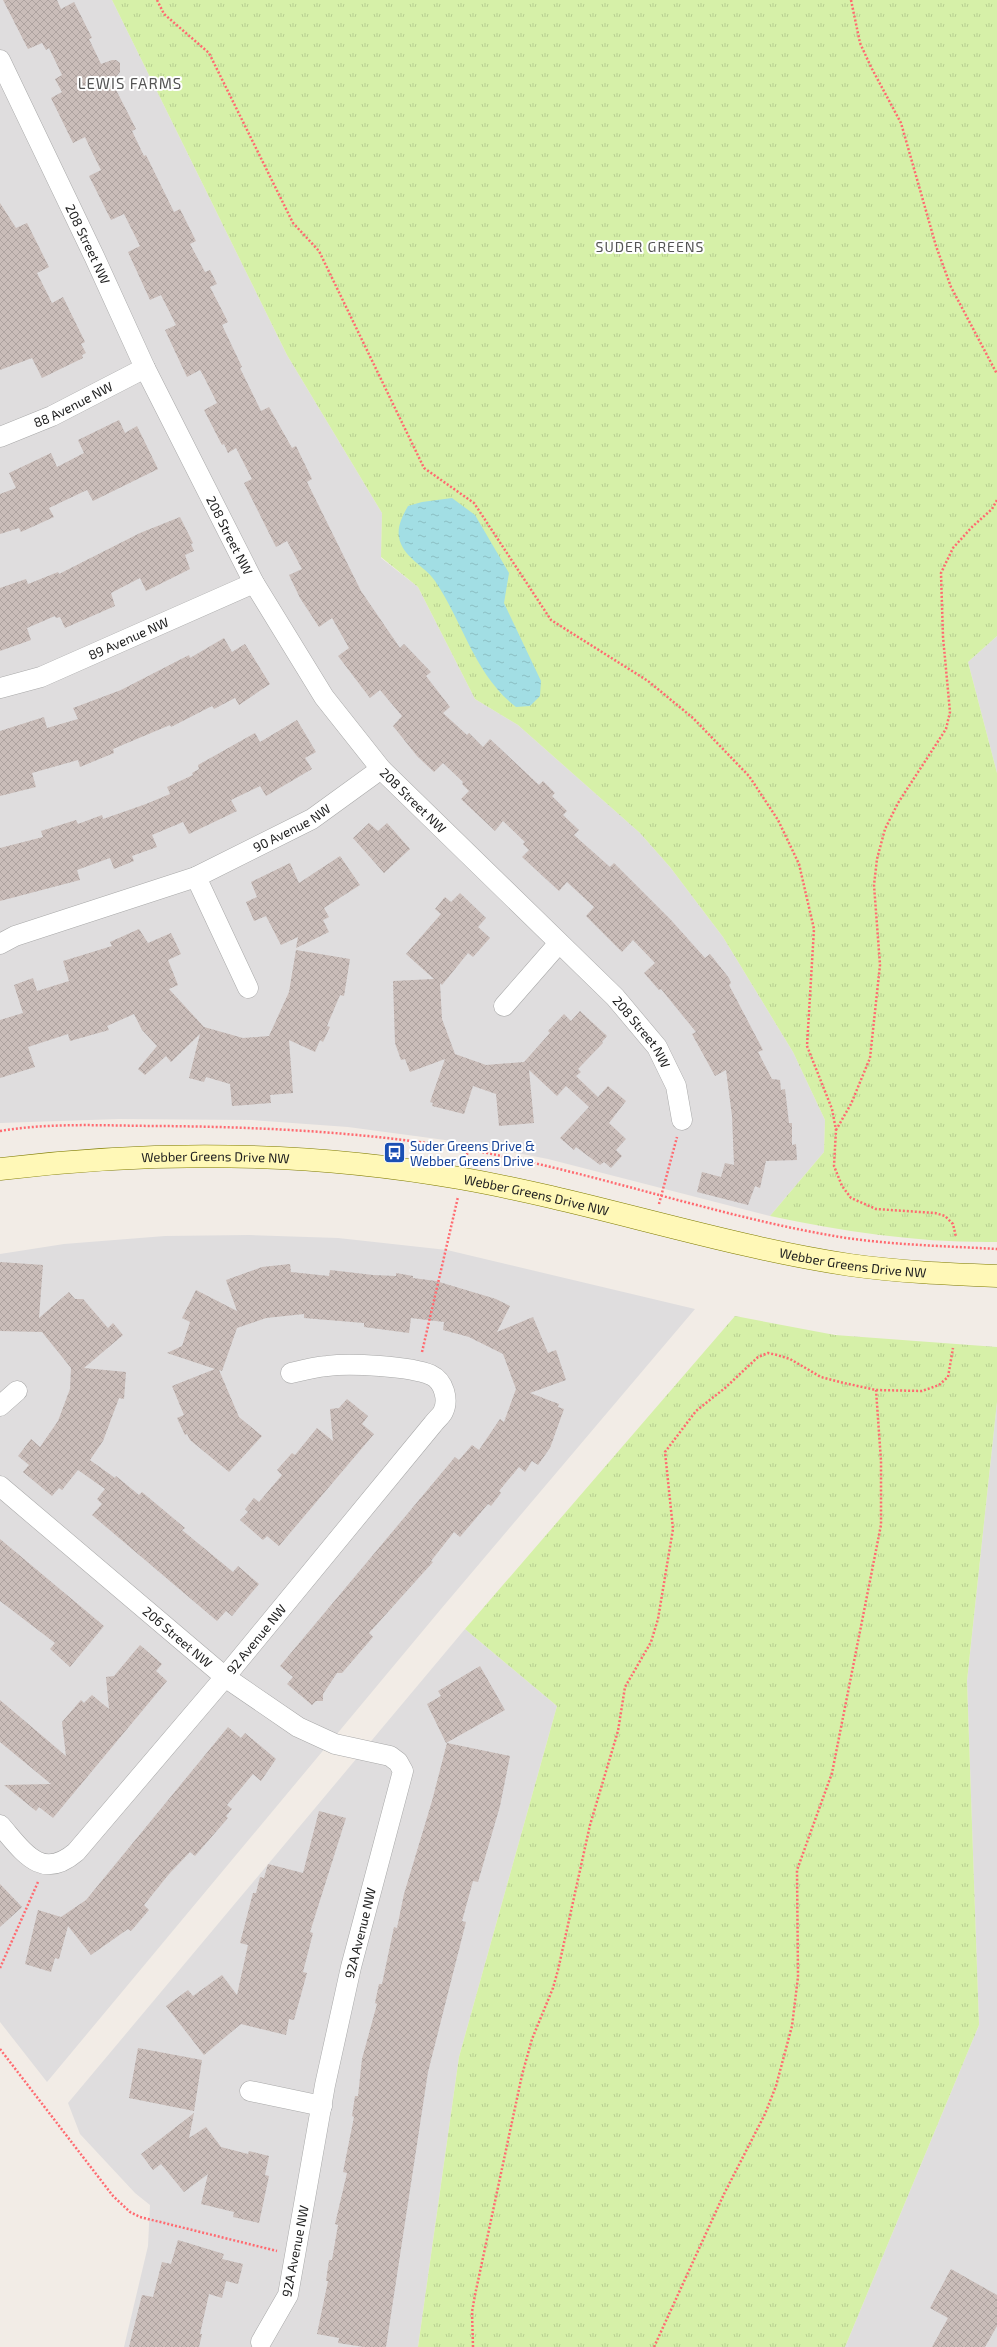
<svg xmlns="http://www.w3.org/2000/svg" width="997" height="2347" viewBox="0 0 997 2347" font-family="'Exo 2',sans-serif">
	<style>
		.residential { fill: #dfddde }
		.grass { fill: url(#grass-tufts) }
		.water { fill: url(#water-ripples) }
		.building { fill: url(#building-cross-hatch) }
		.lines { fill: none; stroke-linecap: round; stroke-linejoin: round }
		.street-casing { stroke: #a8a8a8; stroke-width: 21 }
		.secondary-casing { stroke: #7f7b00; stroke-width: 23 }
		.path { stroke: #ff6a70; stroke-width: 2.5; stroke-dasharray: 2 2; stroke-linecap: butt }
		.street { stroke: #fff; stroke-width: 20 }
		.secondary { stroke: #fff8b7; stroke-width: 22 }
		.labels { text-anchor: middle; stroke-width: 4; stroke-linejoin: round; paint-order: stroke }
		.street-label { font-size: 13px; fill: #212121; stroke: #fff }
		.transit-label { font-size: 13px; fill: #164399; stroke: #fff; text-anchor: start }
		.neighbourhood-label { font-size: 14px; letter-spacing: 1px; fill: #545454; stroke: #fff }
		.quarter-label { font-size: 15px; letter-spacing: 1px; fill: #545454; stroke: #fff }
	</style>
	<defs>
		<pattern id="grass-tufts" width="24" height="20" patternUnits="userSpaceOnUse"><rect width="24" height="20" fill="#d6f0a8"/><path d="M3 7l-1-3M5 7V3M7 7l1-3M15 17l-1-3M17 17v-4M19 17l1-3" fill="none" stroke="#b7ce90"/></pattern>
		<pattern id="water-ripples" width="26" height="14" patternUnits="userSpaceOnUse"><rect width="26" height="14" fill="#a2dee4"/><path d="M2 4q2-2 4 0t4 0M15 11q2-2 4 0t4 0" fill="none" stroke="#8bbec3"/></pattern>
		<pattern id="building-cross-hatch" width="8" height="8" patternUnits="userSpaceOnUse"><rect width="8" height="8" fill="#cabdb9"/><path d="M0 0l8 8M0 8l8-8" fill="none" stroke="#ada29f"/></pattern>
	</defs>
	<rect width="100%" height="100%" fill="#f2ece6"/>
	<path class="residential" d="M 0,0 L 112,0 L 287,355 L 382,513 L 381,558 L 418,587 L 475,699 L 518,725 L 640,833 L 670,867 L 723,937 L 793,1052 L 825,1120 L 824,1152 L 770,1216 L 548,1159 L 460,1142 L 348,1127 L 251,1120 L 119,1119 L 0,1123 Z
		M 997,636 L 997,773 L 968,662 Z
		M 249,1235 L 338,1238 L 447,1250 L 695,1309 L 441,1609 L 47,2082 L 0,2022 L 0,1254 L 64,1244 L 165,1236 Z
		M 997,1402 L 997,2347 L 845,2347 L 979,2025 L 967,1681 Z
		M 465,1629 L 557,1706 L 459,2057 L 418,2347 L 124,2347 L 148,2246 L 150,2205 L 135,2193 L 80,2134 L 68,2103 Z"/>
	<path class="grass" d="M 112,0 L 997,0 L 997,636 L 968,662 L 997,773 L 997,1242 C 920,1243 845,1232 770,1216 L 824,1152 L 825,1120 L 793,1052 L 723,937 L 670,867 L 640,833 L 518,725 L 475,699 L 418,587 L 381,557 L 382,513 L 287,355 Z
		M 735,1316 L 835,1335 L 997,1347 L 997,1402 L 967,1681 L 979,2025 L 845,2347 L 418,2347 L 459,2057 L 557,1706 L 465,1629 Z"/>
	<path class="water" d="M 452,498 L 475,515 L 509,573 L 504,603 L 541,681 L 540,696 L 530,706 L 516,707 C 474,674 464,624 435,581 C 425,566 402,557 399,537 C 397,526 403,515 408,506 L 422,502 Z"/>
	<path class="building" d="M 3,0 L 57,0 L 61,9 L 74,2 L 92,38 L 89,39 L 101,64 L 112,60 L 116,60 L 120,63 L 120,72 L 112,82 L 136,129 L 132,131 L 144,156 L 146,155 L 174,212 L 180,209 L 196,241 L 190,244 L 205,272 L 210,270 L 217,284 L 210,287 L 228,322 L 222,325 L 242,367 L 240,368 L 261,411 L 269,407 L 292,448 L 296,446 L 312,479 L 307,482 L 361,591 L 400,648 L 404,644 L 431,672 L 426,676 L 450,707 L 443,713 L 467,735 L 469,733 L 483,747 L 490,739 L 539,785 L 543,781 L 555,793 L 552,796 L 567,811 L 563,815 L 579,830 L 574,835 L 610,867 L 614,863 L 671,920 L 705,958 L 710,954 L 729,978 L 731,983 L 729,985 L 763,1050 L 758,1052 L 772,1079 L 780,1080 L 781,1090 L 785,1089 L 789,1123 L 792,1123 L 792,1145 L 796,1144 L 797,1160 L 766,1161 L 760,1188 L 755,1186 L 748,1205 L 697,1192 L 702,1172 L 721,1177 L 725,1163 L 734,1165 L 732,1116 L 726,1070 L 715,1076 L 692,1034 L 696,1032 L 661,989 L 659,990 L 644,973 L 655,963 L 633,940 L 622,952 L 586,916 L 594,907 L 567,882 L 559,891 L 522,857 L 529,850 L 523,844 L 525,842 L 503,821 L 495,831 L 461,799 L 469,791 L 462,784 L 463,782 L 443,763 L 434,772 L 417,756 L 393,726 L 402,716 L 380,690 L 370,698 L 338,656 L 349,648 L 332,618 L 319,627 L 300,598 L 289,575 L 302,569 L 287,541 L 276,547 L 244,483 L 252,479 L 236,448 L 228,453 L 224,444 L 222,445 L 204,410 L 217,403 L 204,377 L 200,370 L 187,377 L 165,330 L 176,325 L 161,295 L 150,300 L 128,252 L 140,246 L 124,214 L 111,220 L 89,176 L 101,170 L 92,152 L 85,137 L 73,143 L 51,98 L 62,92 L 55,79 L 62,75 L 49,48 L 46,50 L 42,43 L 28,49 Z
		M 0,203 L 16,228 L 27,223 L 49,267 L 37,273 L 52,303 L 63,297 L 85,342 L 81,344 L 86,353 L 82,355 L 83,358 L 42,378 L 32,358 L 0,370 Z
		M 119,420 L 125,433 L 137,426 L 158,469 L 93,501 L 87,490 L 49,508 L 54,517 L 21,532 L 19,528 L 0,534 L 0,494 L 16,488 L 9,473 L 51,453 L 57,467 L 84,453 L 78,440 Z
		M 180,517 L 193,543 L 191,544 L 194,551 L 185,555 L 190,569 L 146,591 L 140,578 L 111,593 L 115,606 L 65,628 L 60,617 L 56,618 L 55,616 L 27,628 L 31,640 L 0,651 L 0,588 L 26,579 L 28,584 L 58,572 L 59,574 L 140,533 Z
		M 224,638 L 232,652 L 245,644 L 270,684 L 239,705 L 235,698 L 214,709 L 212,706 L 171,727 L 170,725 L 113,749 L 114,753 L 80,767 L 78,760 L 32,773 L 36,787 L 0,796 L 0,731 L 44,717 L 47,728 L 78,719 L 73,708 L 121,690 L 189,655 L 190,658 Z
		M 297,720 L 316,752 L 305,758 L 312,769 L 266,796 L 260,786 L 231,800 L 237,811 L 189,834 L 183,822 L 152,835 L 157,847 L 132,856 L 134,861 L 114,869 L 110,858 L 77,870 L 80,880 L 0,901 L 0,848 L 43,837 L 41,831 L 76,820 L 78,824 L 102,815 L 103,819 L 146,804 L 170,794 L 167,787 L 193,775 L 192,773 L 199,769 L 198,765 L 255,733 L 260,742 Z
		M 369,823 L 378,831 L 387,823 L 410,849 L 384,873 L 353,838 Z
		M 340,856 L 360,885 L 324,908 L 329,917 L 323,920 L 329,932 L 296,948 L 298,937 L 281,945 L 266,916 L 254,921 L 246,902 L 257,897 L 251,882 L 290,863 L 299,883 Z
		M 460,893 L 486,918 L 478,927 L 490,938 L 473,957 L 468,953 L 442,985 L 440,983 L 442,1019 L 455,1054 L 486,1065 L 524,1062 L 550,1033 L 548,1031 L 564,1014 L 571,1021 L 580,1011 L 607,1036 L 602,1042 L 603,1043 L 578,1069 L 581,1072 L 576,1076 L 598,1097 L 608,1086 L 626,1101 L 609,1123 L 626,1139 L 616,1150 L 622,1156 L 611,1168 L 604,1162 L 600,1165 L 576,1147 L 574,1150 L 560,1138 L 589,1107 L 566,1086 L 557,1096 L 529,1070 L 534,1123 L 499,1126 L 496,1094 L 473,1086 L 464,1114 L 432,1106 L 433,1103 L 430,1102 L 445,1059 L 410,1072 L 405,1059 L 401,1060 L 395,1043 L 393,981 L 434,979 L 406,954 L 441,914 L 435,909 L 445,897 L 451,902 Z
		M 139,929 L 148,943 L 171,933 L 181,954 L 168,960 L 178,985 L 169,989 L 204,1027 L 243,1038 L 269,1036 L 289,992 L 296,950 L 350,959 L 344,996 L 340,995 L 327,1026 L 330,1027 L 323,1042 L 320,1040 L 315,1052 L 289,1040 L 293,1093 L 270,1095 L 271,1103 L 232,1106 L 230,1084 L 206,1077 L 204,1082 L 189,1078 L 200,1034 L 171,1062 L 166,1056 L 145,1075 L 138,1069 L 157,1046 L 142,1030 L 134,1014 L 107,1026 L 109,1030 L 70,1041 L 68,1034 L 28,1047 L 35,1067 L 0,1078 L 0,1020 L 23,1013 L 14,985 L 33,978 L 37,991 L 69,981 L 63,961 L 112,946 L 110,942 Z
		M 0,1262 L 43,1265 L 39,1318 L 69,1292 L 75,1299 L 83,1299 L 108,1328 L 113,1323 L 123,1335 L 84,1368 L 126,1372 L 124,1399 L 119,1398 L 103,1441 L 90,1460 L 115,1478 L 116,1476 L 139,1495 L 142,1492 L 185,1528 L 182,1530 L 233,1572 L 238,1566 L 259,1584 L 232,1616 L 226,1611 L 217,1621 L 92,1515 L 102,1504 L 97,1499 L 105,1489 L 78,1470 L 62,1490 L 59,1488 L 52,1496 L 23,1472 L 29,1465 L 18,1456 L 31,1439 L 40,1447 L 58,1421 L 70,1389 L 71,1368 L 42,1332 L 0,1331 Z
		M 290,1264 L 291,1272 L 329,1276 L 330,1270 L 373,1275 L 396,1276 L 396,1273 L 413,1276 L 413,1278 L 436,1281 L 496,1299 L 510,1306 L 497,1332 L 533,1317 L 548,1353 L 556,1350 L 566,1380 L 530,1393 L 559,1404 L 558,1407 L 564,1409 L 550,1448 L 538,1465 L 532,1461 L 525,1472 L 519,1467 L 499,1491 L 501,1493 L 491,1506 L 488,1504 L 460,1537 L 454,1532 L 431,1561 L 433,1562 L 369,1633 L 373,1637 L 342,1673 L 337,1673 L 323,1694 L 323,1701 L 316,1701 L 312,1705 L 287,1684 L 293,1677 L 280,1666 L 455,1457 L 459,1460 L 472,1445 L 479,1450 L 500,1419 L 504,1422 L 516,1389 L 503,1354 L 469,1337 L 443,1330 L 444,1322 L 411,1318 L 409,1333 L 364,1327 L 364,1323 L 304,1318 L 304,1314 L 266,1318 L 237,1328 L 222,1371 L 219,1370 L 239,1417 L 262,1436 L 229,1472 L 190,1440 L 187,1434 L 185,1435 L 177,1418 L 184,1415 L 172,1386 L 215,1369 L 167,1353 L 182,1346 L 190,1322 L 182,1318 L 196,1290 L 237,1311 L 226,1280 L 262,1267 Z
		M 347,1399 L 368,1416 L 362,1424 L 374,1434 L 279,1546 L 267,1536 L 263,1540 L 240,1520 L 248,1512 L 245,1509 L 254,1498 L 259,1502 L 282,1475 L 277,1470 L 292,1453 L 295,1455 L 317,1428 L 333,1441 L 330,1409 L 339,1408 Z
		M 0,1539 L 104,1626 L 70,1667 L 50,1649 L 55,1643 L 0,1601 Z
		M 140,1645 L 162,1664 L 156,1671 L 167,1681 L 53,1818 L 39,1807 L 36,1811 L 4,1785 L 51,1784 L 0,1742 L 0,1700 L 66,1756 L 62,1722 L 81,1700 L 84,1703 L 92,1695 L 109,1709 L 106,1677 L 114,1676 Z
		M 480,1666 L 505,1710 L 446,1743 L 427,1704 L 441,1696 L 438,1691 Z
		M 228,1727 L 241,1738 L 245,1733 L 276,1759 L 261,1781 L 253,1774 L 227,1805 L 232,1809 L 226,1816 L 228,1818 L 195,1856 L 190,1852 L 169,1874 L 144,1905 L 149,1910 L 131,1931 L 128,1929 L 91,1955 L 68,1926 L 59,1959 L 55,1958 L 51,1972 L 25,1964 L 38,1910 L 61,1917 L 86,1900 Z
		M 447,1743 L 510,1756 L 500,1806 L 478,1882 L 473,1881 L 462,1921 L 466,1922 L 428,2072 L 386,2347 L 364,2347 L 338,2343 L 339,2338 L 317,2334 L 328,2281 L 326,2281 L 329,2260 L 332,2260 L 338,2225 L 335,2224 L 347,2173 L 343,2172 L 354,2117 L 352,2116 L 355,2096 L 358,2096 L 362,2059 L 377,2004 L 375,2003 L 379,1984 L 382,1984 L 394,1927 L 397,1928 L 404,1894 L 432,1801 Z
		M 319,1811 L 346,1818 L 310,1932 L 313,1933 L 303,1972 L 307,1973 L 294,2020 L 289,2019 L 286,2035 L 241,2024 L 204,2055 L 166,2006 L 188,1990 L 193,1996 L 222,1975 L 237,1995 L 248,1945 L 240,1943 L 253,1893 L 256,1893 L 260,1877 L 264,1878 L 268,1864 L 303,1873 Z
		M 0,1884 L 22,1907 L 0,1927 Z
		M 138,2048 L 202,2060 L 194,2111 L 129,2098 Z
		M 194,2113 L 189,2138 L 206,2127 L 221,2147 L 248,2154 L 249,2151 L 269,2156 L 265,2175 L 269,2176 L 259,2223 L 233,2217 L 234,2212 L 201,2204 L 208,2174 L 184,2192 L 161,2164 L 153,2170 L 141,2154 Z
		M 178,2240 L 224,2254 L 222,2259 L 243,2264 L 238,2284 L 226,2281 L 222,2298 L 209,2294 L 200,2334 L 202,2334 L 199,2347 L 129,2347 L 142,2295 L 153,2297 L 162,2262 L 171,2264 Z
		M 951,2269 L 997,2295 L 997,2326 L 985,2347 L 932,2347 L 948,2318 L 930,2308 Z"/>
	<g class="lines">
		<defs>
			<g id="street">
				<path id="s1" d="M 0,60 L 94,256 L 145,368 L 254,583 L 324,697 L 381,769 L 615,997 L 657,1047 L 676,1086 L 682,1120"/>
				<path id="s2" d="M 0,437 L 52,416 L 145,368"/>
				<path id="s3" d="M 0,688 L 41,677 L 254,583"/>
				<path d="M 196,877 L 248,988"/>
				<path id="s4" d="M 0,944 L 15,936 L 196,877 L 312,819 L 381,769"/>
				<path d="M 504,1006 L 559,943"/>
				<path d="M 0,1406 L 17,1391"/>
				<path id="s5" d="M 0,1486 L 225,1677 L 298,1727 L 335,1744 L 390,1756 L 398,1762 L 403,1771 L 351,1967 L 325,2085 L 288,2295 L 261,2342"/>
				<path id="s6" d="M 0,1825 C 23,1851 41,1882 76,1852 L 225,1677 L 433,1424 C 436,1420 441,1416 443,1412 C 449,1400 444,1381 431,1375 C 410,1366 350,1363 327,1366 C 315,1367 303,1370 291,1373"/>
				<path d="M 250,2091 L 322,2106"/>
			</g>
			<g id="secondary">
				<path id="s7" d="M 0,1169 C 154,1150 306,1151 459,1178 C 591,1201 718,1245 850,1265 C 899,1272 948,1274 997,1276"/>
			</g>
		</defs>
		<use href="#street" class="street-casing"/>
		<use href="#secondary" class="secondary-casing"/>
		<path class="path" d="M 157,0 L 164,14 L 209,53 L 293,223 L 319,251 L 424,468 L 474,503 L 551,620 L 648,681 L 693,718 L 749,776 L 778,820 L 799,864 L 814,929 L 807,1046 L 832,1109 L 836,1130 L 834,1166 L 842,1186 L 851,1198 L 876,1209 L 935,1213 L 945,1216 L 953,1224 L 956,1237
			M 851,0 L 860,43 L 871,67 L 901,123 L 936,246 L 951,287 L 997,374
			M 836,1130 L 851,1104 L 870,1058 L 880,965 L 874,885 L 877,859 L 885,829 L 898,803 L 946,729 L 950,712 L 943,637 L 941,573 L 953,548 L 972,527 L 992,509 L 997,500
			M 0,1131 C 54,1122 108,1126 162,1126 C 263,1127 365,1132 465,1149 C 592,1171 714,1216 840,1237 C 892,1245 945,1246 997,1249
			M 466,1159 L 468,1150
			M 659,1204 L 677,1137
			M 422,1352 L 458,1197
			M 0,1968 L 38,1882
			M 0,2049 L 113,2196 L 130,2212 L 140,2217 L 277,2251
			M 473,2347 L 472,2312 L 475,2295 L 522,2075 L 532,2039 L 553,1988 L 558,1970 L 590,1825 L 618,1731 L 625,1687 L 651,1642 L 658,1619 L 673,1529 L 665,1452 L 696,1411 L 725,1388 L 758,1357 L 768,1353 L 777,1355 L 790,1359 L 821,1377 L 844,1383 L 876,1390 L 922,1391 L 939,1385 L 948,1377 L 953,1348
			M 654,2347 L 724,2194 L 765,2114 L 776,2086 L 792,2026 L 798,1977 L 797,1870 L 832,1773 L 881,1525 L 881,1461 L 876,1390"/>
		<use href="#street" class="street"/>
		<use href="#secondary" class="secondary"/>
	</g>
	<defs>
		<symbol id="bus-square" viewBox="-11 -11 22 22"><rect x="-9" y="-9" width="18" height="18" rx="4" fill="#1a4fb4" stroke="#fff"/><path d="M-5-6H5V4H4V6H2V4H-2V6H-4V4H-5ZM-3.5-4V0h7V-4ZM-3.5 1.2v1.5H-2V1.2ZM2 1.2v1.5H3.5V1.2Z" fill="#fff"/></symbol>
	</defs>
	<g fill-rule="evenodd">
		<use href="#bus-square" x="382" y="1140" width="25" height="25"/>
	</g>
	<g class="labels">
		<g class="street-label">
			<text dy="5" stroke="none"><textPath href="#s1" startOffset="204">208 Street NW</textPath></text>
			<text dy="5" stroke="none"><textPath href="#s2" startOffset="80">88 Avenue NW</textPath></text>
			<text dy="5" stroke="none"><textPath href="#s1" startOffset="528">208 Street NW</textPath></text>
			<text dy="5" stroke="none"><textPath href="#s3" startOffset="138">89 Avenue NW</textPath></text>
			<text dy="5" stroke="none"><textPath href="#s1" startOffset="852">208 Street NW</textPath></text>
			<text dy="5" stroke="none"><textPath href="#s4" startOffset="315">90 Avenue NW</textPath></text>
			<text dy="5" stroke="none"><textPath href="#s1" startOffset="1178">208 Street NW</textPath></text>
			<text dy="5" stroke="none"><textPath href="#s7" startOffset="216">Webber Greens Drive NW</textPath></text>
			<text dy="5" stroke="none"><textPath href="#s7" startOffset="540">Webber Greens Drive NW</textPath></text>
			<text dy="5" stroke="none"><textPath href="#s7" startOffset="864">Webber Greens Drive NW</textPath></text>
			<text dy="5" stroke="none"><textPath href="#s5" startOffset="233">206 Street NW</textPath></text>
			<text dy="5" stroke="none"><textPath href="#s6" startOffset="374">92 Avenue NW</textPath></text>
			<text transform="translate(360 1933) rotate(-76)" y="5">92A Avenue NW</text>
			<text transform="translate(295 2251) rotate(-79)" y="5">92A Avenue NW</text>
		</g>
		<g class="transit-label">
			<text x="410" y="1151">Suder Greens Drive &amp;<tspan x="410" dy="15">Webber Greens Drive</tspan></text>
		</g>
		<g class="neighbourhood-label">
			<text x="650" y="252">SUDER GREENS</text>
		</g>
		<g class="quarter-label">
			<text x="130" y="89">LEWIS FARMS</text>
		</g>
	</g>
</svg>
